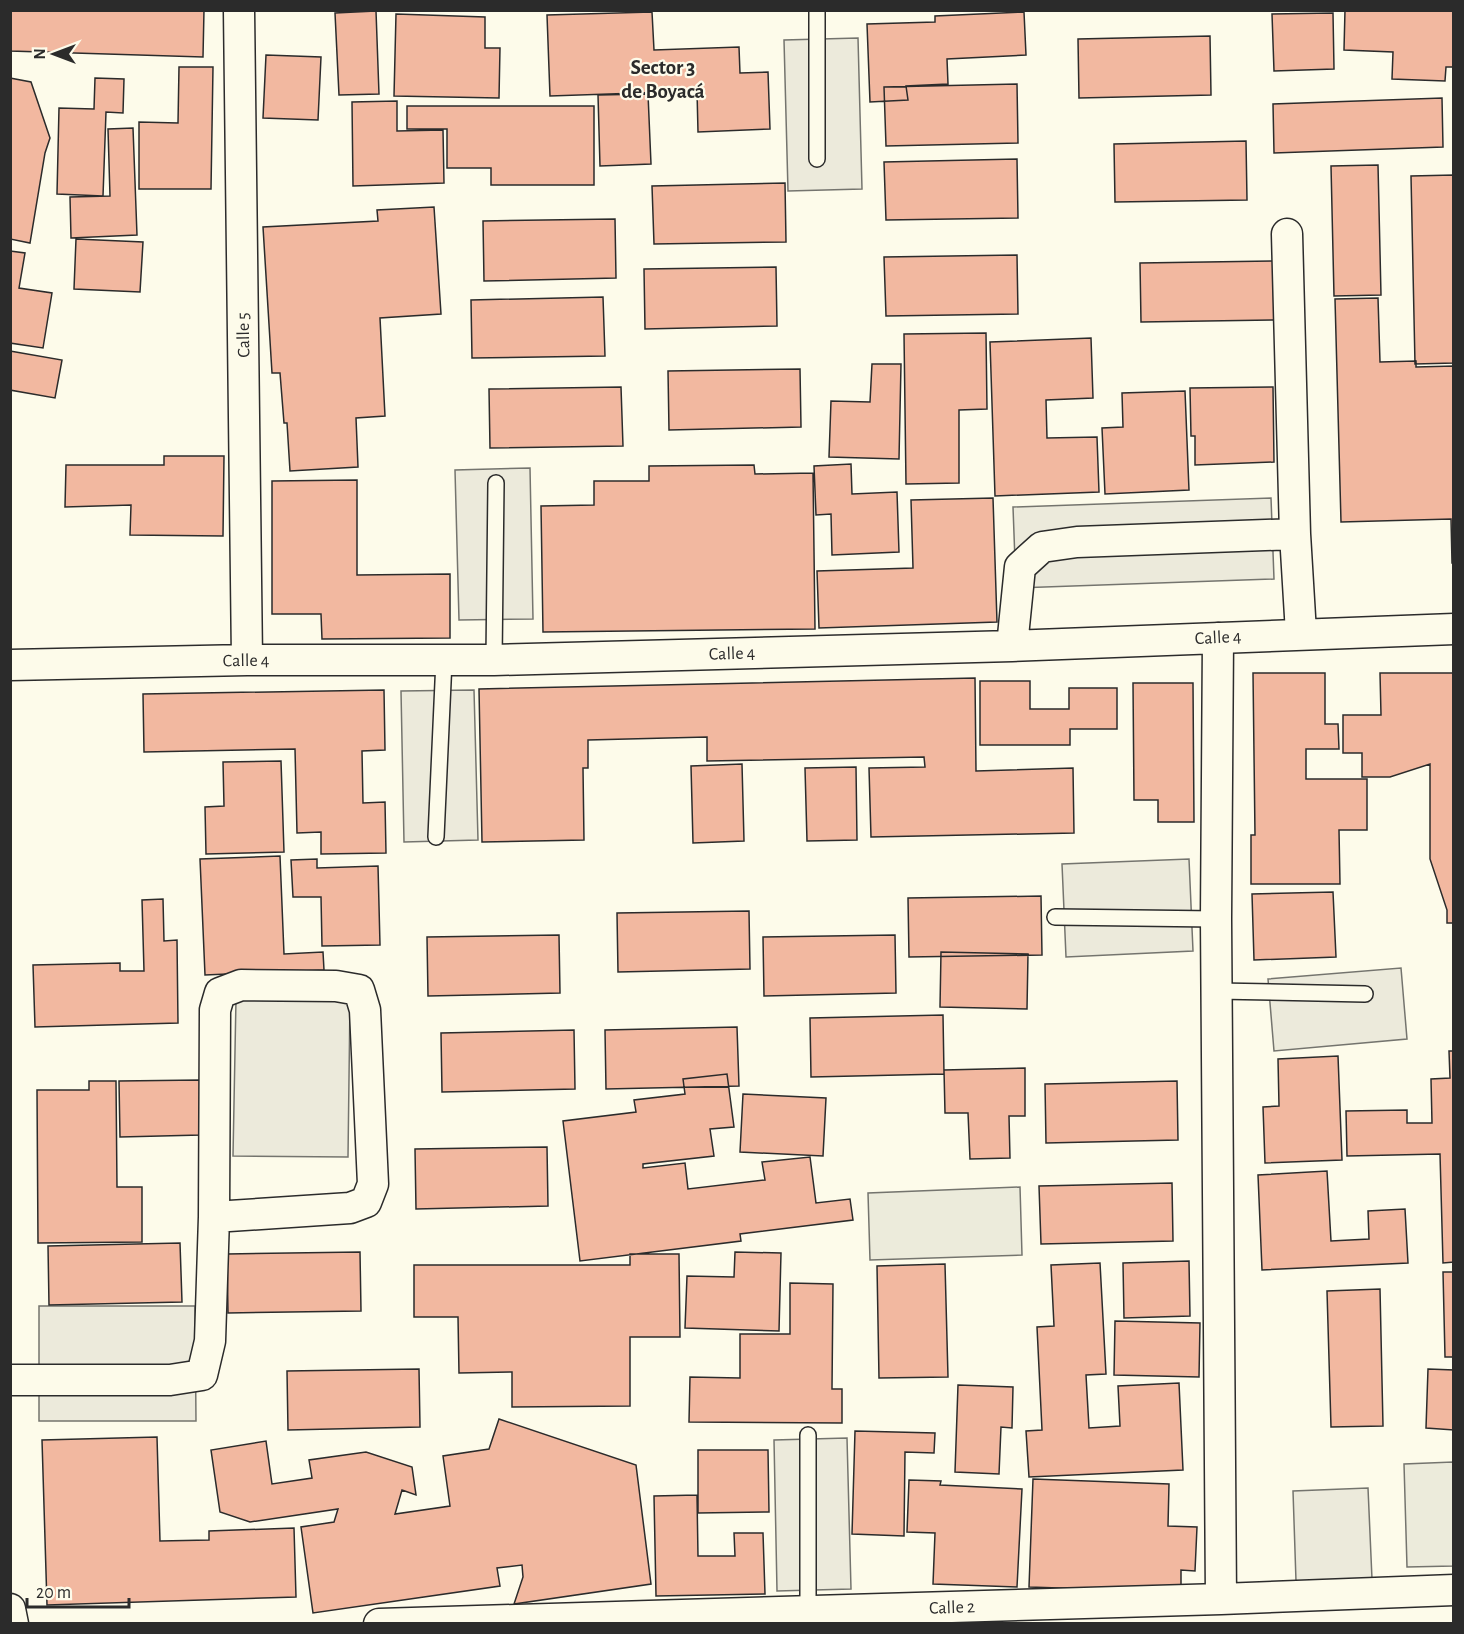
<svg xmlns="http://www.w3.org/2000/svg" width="1464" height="1634" viewBox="0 0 1464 1634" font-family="'Alegreya Sans',sans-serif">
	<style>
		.pitch { fill: #ecebdb; stroke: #74746e; stroke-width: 1.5 }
		.parking { fill: #eceadb; stroke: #74746e; stroke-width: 1.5 }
		.building { fill: #f2b8a0; stroke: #2b2b2b; stroke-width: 1.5 }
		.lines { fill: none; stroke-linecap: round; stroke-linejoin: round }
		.service-casing { stroke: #2b2b2b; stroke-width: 18 }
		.minor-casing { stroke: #2b2b2b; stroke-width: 33 }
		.service { stroke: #fdfbea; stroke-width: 15 }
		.minor { stroke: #fdfbea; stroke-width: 30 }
		.labels { text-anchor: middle; stroke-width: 4.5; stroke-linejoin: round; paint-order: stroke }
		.street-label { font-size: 18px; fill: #2b2b2b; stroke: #fdfbea }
		.quarter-label { font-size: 21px; font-weight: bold; fill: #2b2b2b; stroke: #fdfbea }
	</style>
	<rect width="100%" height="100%" fill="#fdfbea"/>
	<path class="pitch" d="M 1020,1187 L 1022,1255 L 870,1260 L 868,1193 Z
		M 1453,1462 L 1453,1566 L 1407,1567 L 1404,1464 Z"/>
	<path class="parking" d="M 858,38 L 862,189 L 788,191 L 784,40 Z
		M 530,468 L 533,619 L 459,620 L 455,470 Z
		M 1271,498 L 1274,579 L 1016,588 L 1013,507 Z
		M 474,690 L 478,840 L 404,842 L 401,691 Z
		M 1189,859 L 1193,951 L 1066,957 L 1062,864 Z
		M 1401,968 L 1407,1039 L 1274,1051 L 1268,979 Z
		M 236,999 L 350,1000 L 348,1157 L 233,1156 Z
		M 39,1306 L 195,1306 L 196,1421 L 39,1421 Z
		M 847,1438 L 851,1589 L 777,1591 L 774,1440 Z
		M 1368,1488 L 1372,1579 L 1296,1581 L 1293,1491 Z"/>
	<path class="building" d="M 10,10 L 204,10 L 203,57 L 10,51 Z
		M 1345,10 L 1454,10 L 1454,67 L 1446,67 L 1445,81 L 1392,79 L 1393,52 L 1344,50 Z
		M 376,11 L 379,94 L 339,95 L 335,13 Z
		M 652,12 L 654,50 L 739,47 L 740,73 L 768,72 L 770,129 L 698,132 L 697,91 L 550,96 L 547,15 Z
		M 1024,12 L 1026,55 L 947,59 L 948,84 L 906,86 L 908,100 L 870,102 L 867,24 L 935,22 L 935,16 Z
		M 1333,13 L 1334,69 L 1274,71 L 1272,14 Z
		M 396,14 L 485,17 L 485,48 L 500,48 L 499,98 L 394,96 Z
		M 1210,36 L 1211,95 L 1079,98 L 1078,39 Z
		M 266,55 L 321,57 L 318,120 L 263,118 Z
		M 179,67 L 213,67 L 211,189 L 139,189 L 139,122 L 178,123 Z
		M 10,78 L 31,82 L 50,138 L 45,153 L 30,243 L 10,239 Z
		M 95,78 L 124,79 L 123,113 L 106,112 L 103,196 L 57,194 L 59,108 L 94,109 Z
		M 1017,84 L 1018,143 L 886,146 L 884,87 Z
		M 648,94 L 651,164 L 600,166 L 598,95 Z
		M 1442,98 L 1443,147 L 1274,153 L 1273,104 Z
		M 397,101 L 397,131 L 443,130 L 444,183 L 353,186 L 352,102 Z
		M 407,106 L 594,106 L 594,185 L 491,185 L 491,168 L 447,168 L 447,129 L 407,129 Z
		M 133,128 L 137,235 L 71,238 L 70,197 L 110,196 L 108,129 Z
		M 1246,141 L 1247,200 L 1115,202 L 1114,144 Z
		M 1017,159 L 1018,218 L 886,220 L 884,162 Z
		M 1378,165 L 1381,295 L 1334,296 L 1331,166 Z
		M 1454,175 L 1454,363 L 1415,364 L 1411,176 Z
		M 785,183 L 786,242 L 654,244 L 652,186 Z
		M 434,207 L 441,314 L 380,318 L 385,416 L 356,418 L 358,467 L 290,471 L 287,423 L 284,423 L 280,373 L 272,373 L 263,227 L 378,221 L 377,210 Z
		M 615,219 L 616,278 L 484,281 L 483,221 Z
		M 76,239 L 143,242 L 140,292 L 74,289 Z
		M 10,251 L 25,253 L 19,288 L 52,293 L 43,348 L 10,343 Z
		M 1017,255 L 1018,314 L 886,316 L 884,257 Z
		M 1273,261 L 1274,320 L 1141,322 L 1140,263 Z
		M 776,267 L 777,326 L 645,329 L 644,269 Z
		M 603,297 L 605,356 L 472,358 L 471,300 Z
		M 1378,298 L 1380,362 L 1416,361 L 1416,367 L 1454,366 L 1454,563 L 1452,563 L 1451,519 L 1341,522 L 1335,299 Z
		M 986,333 L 987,409 L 959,410 L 959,483 L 906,484 L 904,334 Z
		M 1091,338 L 1093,398 L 1046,400 L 1047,438 L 1097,437 L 1099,492 L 995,496 L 990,342 Z
		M 10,351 L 62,360 L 55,398 L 10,390 Z
		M 872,364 L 901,364 L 899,459 L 829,457 L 831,401 L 870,402 Z
		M 800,369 L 801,427 L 669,430 L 668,371 Z
		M 621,387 L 623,446 L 490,448 L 489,389 Z
		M 1273,387 L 1274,462 L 1195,465 L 1195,436 L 1191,436 L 1190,388 Z
		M 1185,391 L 1189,490 L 1105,494 L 1102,428 L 1123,427 L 1122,393 Z
		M 164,456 L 224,456 L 223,536 L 130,535 L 131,505 L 65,507 L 66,465 L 164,465 Z
		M 851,464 L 852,494 L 897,492 L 899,552 L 832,555 L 831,514 L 816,515 L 814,466 Z
		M 754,465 L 755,474 L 813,473 L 815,629 L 543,632 L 541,506 L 594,505 L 594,481 L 649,481 L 649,466 Z
		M 357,480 L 357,575 L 450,574 L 450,638 L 322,639 L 321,614 L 272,614 L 272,481 Z
		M 993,498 L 997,622 L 819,628 L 817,571 L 913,568 L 911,500 Z
		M 1253,673 L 1325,673 L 1325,724 L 1338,724 L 1339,749 L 1306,749 L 1306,779 L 1367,779 L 1367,830 L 1339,830 L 1340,884 L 1251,884 L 1251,835 L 1255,835 Z
		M 1380,673 L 1454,673 L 1454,923 L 1447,923 L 1447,910 L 1430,859 L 1430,764 L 1390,777 L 1362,777 L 1362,753 L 1343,753 L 1343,715 L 1381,715 Z
		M 975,678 L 976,771 L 1073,768 L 1074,833 L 871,837 L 869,768 L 925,767 L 924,757 L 707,761 L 707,737 L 588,740 L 588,768 L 583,768 L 584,840 L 482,842 L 479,689 Z
		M 980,681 L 1030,681 L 1030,709 L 1069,709 L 1069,688 L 1117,688 L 1117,729 L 1070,729 L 1070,745 L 980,745 Z
		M 1133,683 L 1193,683 L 1194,822 L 1158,822 L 1158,800 L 1134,800 Z
		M 384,690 L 385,750 L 362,751 L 363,803 L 385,802 L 386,853 L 321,854 L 321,832 L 297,833 L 295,749 L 144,752 L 143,694 Z
		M 281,761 L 284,852 L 206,854 L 205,807 L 224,806 L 223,762 Z
		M 742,764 L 744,841 L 693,843 L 691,766 Z
		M 856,767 L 857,840 L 807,841 L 805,768 Z
		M 280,856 L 284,954 L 323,952 L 324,970 L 205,975 L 200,859 Z
		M 317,859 L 317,868 L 378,866 L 380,945 L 322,946 L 321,897 L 293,897 L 291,860 Z
		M 1333,892 L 1336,957 L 1254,960 L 1252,894 Z
		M 1041,896 L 1042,955 L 909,957 L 908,898 Z
		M 163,899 L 164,941 L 177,940 L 178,1023 L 35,1027 L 33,965 L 120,963 L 120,971 L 144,971 L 142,900 Z
		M 749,911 L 750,969 L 618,972 L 617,913 Z
		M 559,935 L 560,993 L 428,996 L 427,937 Z
		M 895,935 L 896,993 L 764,996 L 763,937 Z
		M 941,952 L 1028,954 L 1027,1009 L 940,1007 Z
		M 943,1015 L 944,1074 L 811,1077 L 810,1018 Z
		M 737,1027 L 739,1086 L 606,1089 L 605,1030 Z
		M 574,1030 L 575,1089 L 442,1092 L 441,1033 Z
		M 1449,1051 L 1454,1051 L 1454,1262 L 1443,1263 L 1440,1154 L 1347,1156 L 1346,1111 L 1407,1110 L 1407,1123 L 1432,1123 L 1431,1079 L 1450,1078 Z
		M 1338,1056 L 1342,1160 L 1265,1163 L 1263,1107 L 1279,1106 L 1278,1059 Z
		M 1025,1068 L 1025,1116 L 1009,1116 L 1010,1158 L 970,1159 L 968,1113 L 945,1113 L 944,1070 Z
		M 727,1074 L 734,1127 L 710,1129 L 714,1156 L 643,1164 L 643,1168 L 685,1163 L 688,1189 L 765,1180 L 762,1162 L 810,1157 L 816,1203 L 850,1199 L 853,1220 L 740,1234 L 741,1241 L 580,1261 L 563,1121 L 636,1112 L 634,1100 L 685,1094 L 683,1079 Z
		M 200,1080 L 201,1135 L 120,1137 L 119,1081 Z
		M 89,1081 L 116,1081 L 117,1187 L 142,1187 L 142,1242 L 38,1243 L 37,1090 L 89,1090 Z
		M 1177,1081 L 1178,1140 L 1046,1143 L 1045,1084 Z
		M 743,1094 L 826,1098 L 823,1156 L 740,1152 Z
		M 547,1147 L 548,1206 L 416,1209 L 415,1149 Z
		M 1327,1171 L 1331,1241 L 1369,1239 L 1368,1211 L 1405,1209 L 1408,1263 L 1262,1270 L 1258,1175 Z
		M 1172,1183 L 1173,1241 L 1041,1244 L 1039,1186 Z
		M 180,1243 L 182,1302 L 49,1305 L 48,1246 Z
		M 360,1252 L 361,1311 L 228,1313 L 227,1254 Z
		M 735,1252 L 781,1253 L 779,1331 L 685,1328 L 687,1276 L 734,1277 Z
		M 630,1254 L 679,1254 L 680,1337 L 630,1337 L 630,1406 L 512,1407 L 512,1372 L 459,1373 L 458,1317 L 414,1317 L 414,1265 L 630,1265 Z
		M 1189,1261 L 1190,1316 L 1124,1318 L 1123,1263 Z
		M 1100,1263 L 1106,1374 L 1086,1375 L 1089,1428 L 1120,1426 L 1118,1386 L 1179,1383 L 1183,1470 L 1029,1477 L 1026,1431 L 1042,1430 L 1037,1327 L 1054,1326 L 1051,1265 Z
		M 945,1264 L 948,1377 L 879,1378 L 877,1266 Z
		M 1443,1272 L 1454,1272 L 1454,1357 L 1445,1357 Z
		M 790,1283 L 833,1284 L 832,1389 L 842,1389 L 842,1423 L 689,1422 L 690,1377 L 740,1378 L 740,1334 L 790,1334 Z
		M 1380,1289 L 1383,1426 L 1331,1427 L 1327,1291 Z
		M 1115,1321 L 1200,1323 L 1199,1377 L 1114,1375 Z
		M 419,1369 L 420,1427 L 288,1430 L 287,1371 Z
		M 1428,1369 L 1454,1370 L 1454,1430 L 1426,1428 Z
		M 958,1385 L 1013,1387 L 1012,1428 L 1001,1427 L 999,1474 L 955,1472 Z
		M 499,1419 L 636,1465 L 651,1584 L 514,1604 L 523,1577 L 522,1565 L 497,1568 L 500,1586 L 313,1613 L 301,1527 L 334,1522 L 338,1509 L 250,1522 L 220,1512 L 211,1450 L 266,1441 L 272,1484 L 312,1478 L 309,1460 L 366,1452 L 412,1467 L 416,1495 L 402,1490 L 395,1514 L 450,1506 L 443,1456 L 489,1449 Z
		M 855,1431 L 935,1433 L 934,1453 L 905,1452 L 904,1536 L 852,1534 Z
		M 157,1437 L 160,1541 L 209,1540 L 209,1531 L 294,1528 L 296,1597 L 47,1605 L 42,1440 Z
		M 698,1450 L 768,1450 L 769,1512 L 698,1513 Z
		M 1033,1479 L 1169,1484 L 1168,1526 L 1197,1527 L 1195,1571 L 1181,1570 L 1181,1592 L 1029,1587 Z
		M 909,1480 L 941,1481 L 940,1485 L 1022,1489 L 1017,1587 L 933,1584 L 935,1533 L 907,1532 Z
		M 697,1495 L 698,1556 L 735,1556 L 734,1533 L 763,1533 L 765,1594 L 656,1596 L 654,1496 Z"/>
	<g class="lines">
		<defs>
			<path id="service" d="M 817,10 L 817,159
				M 494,660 L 496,483
				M 436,837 L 444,660
				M 1055,917 L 1216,919
				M 1217,991 L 1365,994
				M 808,1435 L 808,1611"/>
			<path id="minor" d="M 239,10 L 247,660
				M 1287,234 L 1295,534 L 1301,633
				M 1218,638 L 1216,919 L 1221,1599
				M 1012,646 L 1020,567 L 1042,547 L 1077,542 L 1295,534
				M 10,665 L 247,660 L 494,660 L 1012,646 L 1454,629
				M 10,1380 L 170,1380 L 202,1375 L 210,1341 L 214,1217 L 215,1010 L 220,993 L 241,985 L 336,986 L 359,990 L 365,1010 L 373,1184 L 366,1202 L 350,1208 L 214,1217
				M 10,1609 L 13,1624
				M 379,1624 L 1221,1599 L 1454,1590"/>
		</defs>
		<use href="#service" class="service-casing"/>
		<use href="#minor" class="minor-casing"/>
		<use href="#service" class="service"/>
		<use href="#minor" class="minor"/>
	</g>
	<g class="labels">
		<g class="street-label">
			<text transform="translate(243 335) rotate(-91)" y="6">Calle 5</text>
			<text transform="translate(1218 637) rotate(-3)" y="6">Calle 4</text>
			<text transform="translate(732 653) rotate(-2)" y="6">Calle 4</text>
			<text transform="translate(246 660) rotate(-1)" y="6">Calle 4</text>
			<text transform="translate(952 1607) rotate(-2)" y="6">Calle 2</text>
		</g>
		<g class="quarter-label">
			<text x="663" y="74">Sector 3<tspan x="663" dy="24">de Boyacá</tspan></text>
		</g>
	</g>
	<rect width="1464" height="1634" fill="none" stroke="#2b2b2b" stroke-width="24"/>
	<g transform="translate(54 54) rotate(270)" stroke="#fdfbea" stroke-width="4.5" paint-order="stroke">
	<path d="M0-4.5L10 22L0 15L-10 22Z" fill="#2b2b2b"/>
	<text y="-9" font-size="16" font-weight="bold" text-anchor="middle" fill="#2b2b2b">N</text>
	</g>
	<path d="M27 1598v9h102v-9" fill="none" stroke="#2b2b2b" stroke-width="3"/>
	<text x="36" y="1598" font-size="18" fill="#2b2b2b" stroke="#fdfbea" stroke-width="4.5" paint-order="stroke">20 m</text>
</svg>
